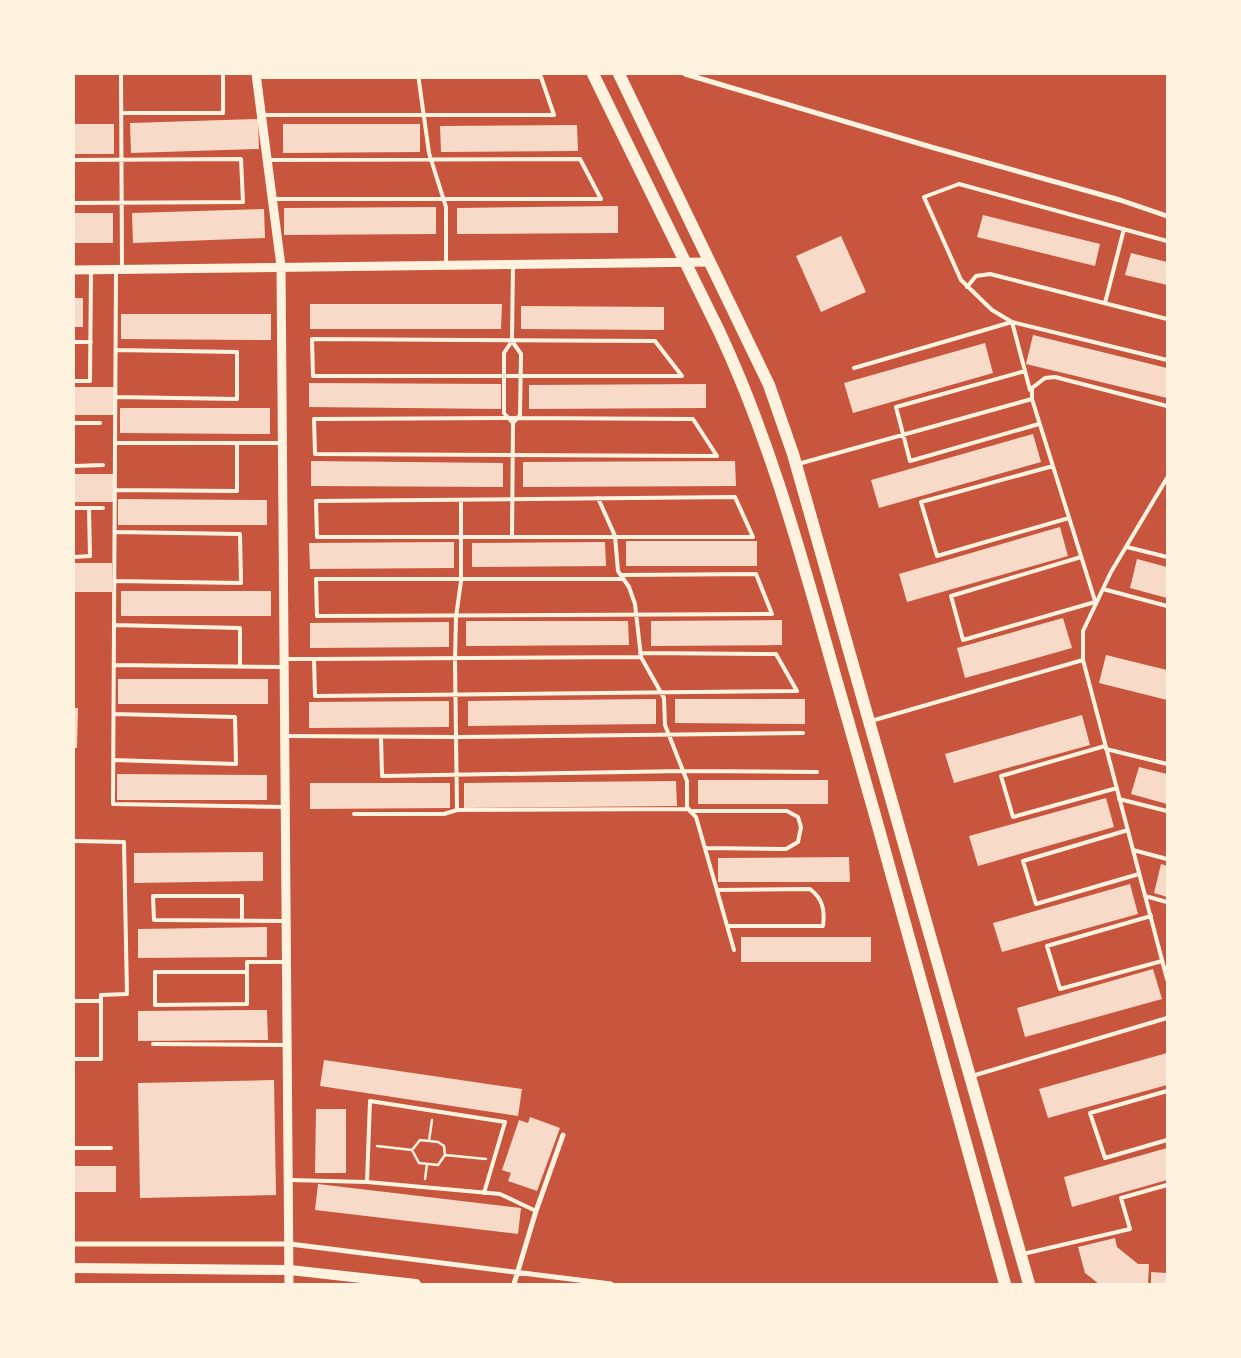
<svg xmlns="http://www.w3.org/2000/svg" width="1241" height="1358" viewBox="0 0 1241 1358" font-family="'Fira Sans Condensed',sans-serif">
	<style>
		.building { fill: #f7dbc8 }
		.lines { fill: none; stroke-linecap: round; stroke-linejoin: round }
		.path { stroke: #fff3e0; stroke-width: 2.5 }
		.service { stroke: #fff3e0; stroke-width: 4 }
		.minor { stroke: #fff3e0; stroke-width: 5 }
		.tertiary { stroke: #fff3e0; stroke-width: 9 }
		.secondary { stroke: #fff3e0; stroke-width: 10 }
		.primary { stroke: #fff3e0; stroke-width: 12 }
	</style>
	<rect width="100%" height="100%" fill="#c8553d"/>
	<path class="building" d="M 258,119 L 259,149 L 131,153 L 130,123 Z
		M 74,124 L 114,124 L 114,154 L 74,154 Z
		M 283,124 L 420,124 L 420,152 L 283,153 Z
		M 577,125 L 578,151 L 441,152 L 440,126 Z
		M 618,206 L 618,233 L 457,234 L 457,208 Z
		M 436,207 L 436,234 L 284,235 L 284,208 Z
		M 264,209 L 265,238 L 133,243 L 132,213 Z
		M 74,213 L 113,213 L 113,243 L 74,243 Z
		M 983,215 L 1100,244 L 1095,266 L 977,237 Z
		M 841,236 L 866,292 L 821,312 L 796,256 Z
		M 1131,253 L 1167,262 L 1167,285 L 1125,275 Z
		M 74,298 L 83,298 L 83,327 L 74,327 Z
		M 310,304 L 502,304 L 501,329 L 310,329 Z
		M 521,306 L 664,307 L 664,330 L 521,329 Z
		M 121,314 L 271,314 L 271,340 L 121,339 Z
		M 1033,335 L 1167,368 L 1167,398 L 1026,364 Z
		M 985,343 L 993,373 L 853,413 L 844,383 Z
		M 309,383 L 501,384 L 501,409 L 309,407 Z
		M 706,384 L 706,408 L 529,409 L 529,385 Z
		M 74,387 L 114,387 L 114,415 L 74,415 Z
		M 120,408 L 270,408 L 270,434 L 120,433 Z
		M 1033,434 L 1041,462 L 879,508 L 871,480 Z
		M 311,461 L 503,463 L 503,487 L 311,486 Z
		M 735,461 L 736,486 L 523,487 L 523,462 Z
		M 74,474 L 113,474 L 113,502 L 74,502 Z
		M 118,499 L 267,500 L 267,525 L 118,525 Z
		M 1060,527 L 1068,556 L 907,602 L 899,574 Z
		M 626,541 L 757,541 L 757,566 L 626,566 Z
		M 454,542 L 454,568 L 310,569 L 309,543 Z
		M 605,542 L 606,566 L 472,567 L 472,543 Z
		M 1137,559 L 1167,567 L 1167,598 L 1130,588 Z
		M 74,563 L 112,563 L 112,592 L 74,592 Z
		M 121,591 L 271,591 L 271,616 L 121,616 Z
		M 1063,618 L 1072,648 L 965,678 L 957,648 Z
		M 782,620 L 782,645 L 651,646 L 651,621 Z
		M 466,621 L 628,621 L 629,645 L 466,646 Z
		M 449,622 L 449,647 L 310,648 L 310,623 Z
		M 1106,655 L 1167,670 L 1167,700 L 1099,683 Z
		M 118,679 L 268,679 L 268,704 L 118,704 Z
		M 656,699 L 656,724 L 468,726 L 468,701 Z
		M 675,699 L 805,699 L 805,724 L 675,723 Z
		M 449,701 L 449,727 L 309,728 L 309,702 Z
		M 74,708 L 78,708 L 77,748 L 74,748 Z
		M 1082,715 L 1090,745 L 954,783 L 945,754 Z
		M 1139,767 L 1167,774 L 1167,804 L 1131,794 Z
		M 117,774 L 267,775 L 267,800 L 117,800 Z
		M 698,780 L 828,780 L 828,804 L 698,804 Z
		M 676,781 L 677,806 L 464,808 L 464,783 Z
		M 310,783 L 450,783 L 450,808 L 310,809 Z
		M 1106,798 L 1114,827 L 978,866 L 969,836 Z
		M 263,852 L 263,881 L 134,883 L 134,853 Z
		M 849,857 L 850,882 L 718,882 L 718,858 Z
		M 1161,864 L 1167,866 L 1167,897 L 1154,893 Z
		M 1130,884 L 1138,914 L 1002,952 L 993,923 Z
		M 267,927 L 267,957 L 138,958 L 138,929 Z
		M 741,937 L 871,937 L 871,962 L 741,962 Z
		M 1153,969 L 1162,999 L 1025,1037 L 1017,1008 Z
		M 267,1010 L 268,1040 L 138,1041 L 138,1011 Z
		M 1167,1053 L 1167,1085 L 1048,1118 L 1039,1089 Z
		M 324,1060 L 522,1089 L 518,1116 L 320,1086 Z
		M 274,1080 L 276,1195 L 140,1198 L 138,1083 Z
		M 316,1109 L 346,1109 L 346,1173 L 315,1173 Z
		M 530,1117 L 560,1128 L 537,1191 L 508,1181 L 511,1173 L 502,1170 L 519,1120 L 528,1123 Z
		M 1167,1148 L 1167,1180 L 1072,1207 L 1064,1177 Z
		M 74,1166 L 116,1166 L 116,1192 L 74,1192 Z
		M 318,1184 L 521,1208 L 518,1234 L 315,1210 Z
		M 1115,1238 L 1117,1247 L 1138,1264 L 1149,1264 L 1148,1284 L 1099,1284 L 1085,1273 L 1078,1247 Z
		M 1151,1272 L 1167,1273 L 1167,1284 L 1151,1284 Z"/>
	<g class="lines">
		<path class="path" d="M 420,1140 L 438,1142 L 444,1146 L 445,1155 L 438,1165 L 419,1163 L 412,1150 Z
			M 429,1141 L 432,1120
			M 377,1146 L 412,1150
			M 445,1155 L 486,1159
			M 425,1179 L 427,1164"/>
		<path class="service" d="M 121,74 L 122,269
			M 418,74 L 429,153 L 446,207 L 446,265
			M 256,77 L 541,77 L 554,115 L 262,115
			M 122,113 L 223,113 L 223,74
			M 74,160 L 241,159 L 243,202 L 74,203
			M 267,160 L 580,159 L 601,199 L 273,199
			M 1167,241 L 959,184 L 924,197 L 961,280 L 992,310 L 1012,322 L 1167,360
			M 116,271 L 113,804 L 285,807
			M 967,287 L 976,276 L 990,274 L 1167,319
			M 1105,303 L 1124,229
			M 1012,322 L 1030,390
			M 312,339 L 655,341 L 682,376 L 313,376 Z
			M 512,339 L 513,264
			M 74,342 L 91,342
			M 854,368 L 1012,322
			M 1025,371 L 896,407 L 910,461 L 1039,424
			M 74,381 L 90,381 L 91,269
			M 116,397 L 237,399 L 237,352 L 116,350
			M 517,418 L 693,419 L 717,456 L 315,454 L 314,419 Z
			M 74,423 L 100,423
			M 115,443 L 282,443
			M 798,464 L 1032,399
			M 74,466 L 103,465
			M 1053,466 L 921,502 L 937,556 L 1069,518
			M 1167,478 L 1111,572 L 1092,612 L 1083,631 L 1083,660 L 1167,979
			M 115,490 L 237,491 L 237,443
			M 735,497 L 753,537 L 317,537 L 316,501 Z
			M 598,498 L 615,536 L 618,571 L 629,587 L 635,604 L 641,657 L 664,698 L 665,725 L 687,781 L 687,808 L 696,817 L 734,950
			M 74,508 L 103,508
			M 512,537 L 513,423 L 520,415 L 521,354 L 512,341 L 504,353 L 504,413 L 513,423
			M 1127,547 L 1167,557
			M 74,557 L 90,556 L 89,508
			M 1081,557 L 951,596 L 963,640 L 1095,602
			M 621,575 L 756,574 L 772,614 L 317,616 L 316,579 L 623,579
			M 114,581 L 241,583 L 240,534 L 115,532
			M 1103,589 L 1167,606
			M 1096,604 L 1032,399 L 1032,388 L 1045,378 L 1055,377 L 1167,406
			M 114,625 L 240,628 L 240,666
			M 640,653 L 776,654 L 797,691 L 315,696 L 314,659 L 641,657
			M 285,659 L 314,659
			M 114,665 L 285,667
			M 871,721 L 1083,660
			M 285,736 L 457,737 L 803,733
			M 381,737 L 382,776 L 683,771 L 817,772
			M 1105,746 L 1001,776 L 1013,817 L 1117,788
			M 1106,749 L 1167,764
			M 113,760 L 236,764 L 235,717 L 114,714
			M 1119,799 L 1167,811
			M 457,810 L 455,661 L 456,617 L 461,581 L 461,500
			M 691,811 L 787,811 L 798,817 L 801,827 L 798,842 L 786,849 L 705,848
			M 354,814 L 444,814 L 457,810 L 689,809
			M 1128,830 L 1023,861 L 1036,904 L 1139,874
			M 74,841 L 124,842 L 127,994 L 101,995 L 101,1001
			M 1133,850 L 1167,859
			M 717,890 L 810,889 C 823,899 825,910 823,926 L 727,926
			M 1145,896 L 1167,902
			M 1151,916 L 1047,946 L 1060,989 L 1162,961
			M 242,921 L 242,896 L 153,896 L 154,920 L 286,921
			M 247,972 L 155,972 L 155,1005 L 247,1004 L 247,962 L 285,962
			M 74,1001 L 101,1001 L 101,1059 L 74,1059
			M 153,1044 L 286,1045
			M 972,1076 L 1167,1018
			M 1167,1091 L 1090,1113 L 1105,1158 L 1167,1140
			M 74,1148 L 111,1148
			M 290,1180 L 367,1182 L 500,1194 L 536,1211
			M 367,1182 L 370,1101 L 505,1122 L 484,1193
			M 1023,1254 L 1130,1229 L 1121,1198 L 1167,1185"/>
		<path class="minor" d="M 685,74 L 931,147 L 1120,200 L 1167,216
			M 74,1244 L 290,1244 L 611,1284
			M 514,1284 L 536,1211 L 563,1135"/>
		<path class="tertiary" d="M 256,74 L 281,266 L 289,1284
			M 74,270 L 710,262"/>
		<path class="secondary" d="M 74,1268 L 290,1270 L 416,1284"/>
		<path class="primary" d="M 593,74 L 719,331 C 776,452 808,582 845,710 C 900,901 952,1093 1005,1284
			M 619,74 L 769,385 L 793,454 L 1029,1284"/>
	</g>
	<rect width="1241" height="1358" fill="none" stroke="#fff3e0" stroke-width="150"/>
</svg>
